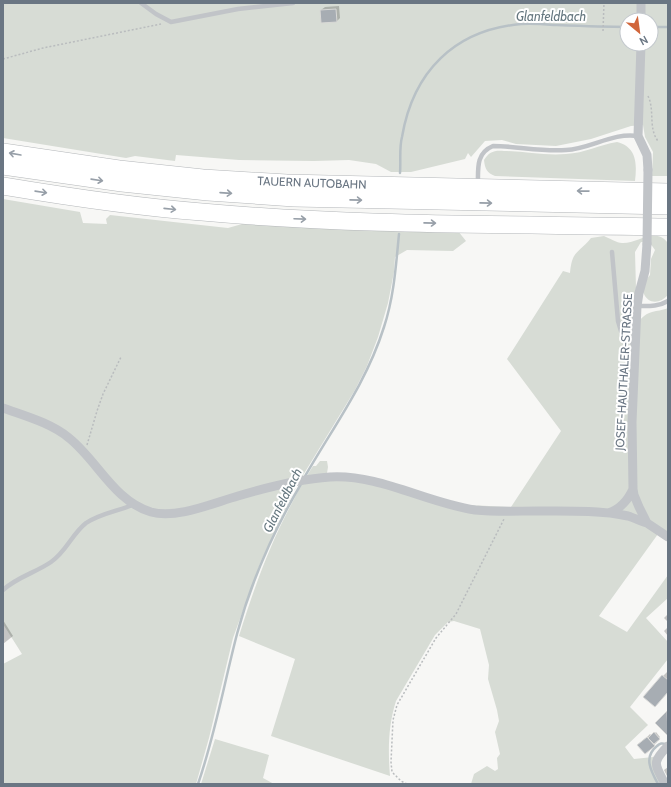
<svg xmlns="http://www.w3.org/2000/svg" width="671" height="787" viewBox="0 0 671 787" font-family="Cabin,sans-serif">
	<style>
		.green { fill: #d7dcd5; fill-rule: evenodd }
		.shadow { fill: #0003 }
		.lines { fill: none; stroke-linecap: round; stroke-linejoin: round }
		.stream { stroke: #b8c1c6; stroke-width: 2.5 }
		.building { fill: #a7adb3; stroke: #d9d9d7 }
		.motorway-casing { stroke: #b4b7ba; stroke-width: 18 }
		.path { stroke: #b9bcbe; stroke-width: 1.5; stroke-dasharray: 2 2; stroke-linecap: butt }
		.service { stroke: #c1c4c8; stroke-width: 4.5 }
		.minor { stroke: #c1c4c8; stroke-width: 9 }
		.motorway { stroke: #fff; stroke-width: 17 }
		.minor-bridge { stroke: #c1c4c8; stroke-width: 9 }
		.oneway { stroke: #979fa8 }
		.labels { text-anchor: middle; stroke-width: 4; stroke-linejoin: round; paint-order: stroke }
		.street-label { font-size: 12px; fill: #6a7683; stroke: #fff }
		.water-label { font-size: 13px; font-style: italic; fill: #65777f; stroke: #fff }
	</style>
	<rect width="100%" height="100%" fill="#f7f7f5"/>
	<path class="green" d="M 3,3 L 668,3 L 668,176 L 652,176 L 653,152 L 645,137 L 643,125 L 631,126 L 591,139 L 556,146 L 516,144 L 502,140 L 485,141 L 471,157 L 468,153 L 465,159 L 411,172 L 391,172 L 376,164 L 349,160 L 314,161 L 239,160 L 176,155 L 175,161 L 135,156 L 126,158 L 3,138 ZM 627,20 L 651,20 L 651,44 L 627,44 Z
		M 617,142 C 637,147 637,164 635,181 L 495,176 C 487,173 485,169 484,160 C 489,152 494,150 504,151 C 525,151 545,156 566,154 C 585,153 599,145 617,142 Z
		M 3,199 L 80,212 L 83,223 L 107,224 L 106,219 L 110,215 L 228,228 L 242,224 L 458,231 L 466,241 L 453,251 L 407,250 L 395,257 L 394,272 L 388,303 L 378,337 L 367,366 L 355,390 L 297,485 L 261,561 L 233,638 L 209,738 L 196,784 L 3,784 L 3,664 L 22,654 L 3,624 Z
		M 604,236 C 609,238 617,243 622,243 C 637,244 655,226 668,243 L 668,295 C 660,304 648,305 643,292 L 646,280 L 650,275 L 651,259 L 655,250 L 650,243 L 641,242 L 635,252 L 636,288 L 634,327 C 639,321 644,314 652,312 C 658,310 661,311 668,308 L 668,541 L 658,534 L 599,616 L 627,632 L 668,575 L 668,598 L 646,618 L 668,642 L 668,659 L 630,707 L 648,725 L 625,747 L 634,759 L 653,757 L 668,745 L 655,761 L 662,784 L 471,784 L 474,774 L 487,766 L 495,771 L 498,769 L 497,758 L 500,754 L 495,732 L 499,721 L 497,710 L 488,679 L 489,665 L 480,629 L 454,621 L 448,622 L 435,635 L 396,701 C 388,726 388,751 390,776 L 271,736 L 295,659 L 239,636 C 253,591 269,546 292,503 C 298,491 305,478 313,466 L 316,466 L 320,461 L 327,461 L 328,467 L 327,473 L 468,505 L 511,507 L 561,431 L 507,359 L 563,271 L 570,273 C 572,250 578,254 591,238 Z
		M 215,739 L 269,755 L 263,778 L 274,784 L 201,784 Z"/>
	<path class="shadow" d="M 339,6 L 340,18 L 337,21 L 321,10 L 325,7 Z
		M 668,614 L 668,622 L 664,618 Z
		M 3,620 L 13,636 L 3,644 Z
		M 668,627 L 668,636 L 664,631 Z
		M 668,671 L 668,691 L 645,697 L 663,676 Z
		M 668,711 L 668,732 L 667,733 L 656,723 Z
		M 656,732 L 660,737 L 656,741 L 657,742 L 646,753 L 639,745 L 650,734 L 652,736 Z
		M 668,767 L 668,776 L 667,776 L 664,770 Z"/>
	<g class="lines">
		<path class="stream" d="M 651,27 L 668,27
			M 400,173 C 401,161 399,148 402,137 C 413,72 454,30 521,24 C 532,23 543,24 554,25 C 579,26 603,27 627,27
			M 304,478 C 333,427 366,384 384,327 C 394,297 396,265 399,234
			M 198,784 C 215,735 224,684 237,634 C 251,582 274,530 301,484
			M 658,784 C 651,771 643,757 657,746 C 660,743 662,743 666,744"/>
	</g>
	<path class="building" d="M 336,9 L 337,22 L 321,23 L 320,10 Z
		M 662,675 L 668,680 L 668,692 L 655,707 L 643,697 Z
		M 667,711 L 668,733 L 667,735 L 655,723 Z
		M 654,732 L 660,739 L 654,744 L 648,738 Z
		M 647,737 L 655,746 L 645,754 L 637,745 Z"/>
	<g class="lines">
		<defs>
			<path id="motorway" d="M 3,152 L 119,169 L 203,178 L 287,183 L 668,192
				M 3,166 L 122,183 L 208,192 L 294,198 L 668,206
				M 3,186 C 69,197 136,207 202,212 C 357,226 513,224 668,227"/>
		</defs>
		<use href="#motorway" class="motorway-casing"/>
		<path class="path" d="M 603,31 L 604,3
			M 3,59 L 43,48 L 161,24
			M 648,96 C 655,110 648,128 658,141
			M 87,445 L 97,411 L 103,394 L 121,357
			M 407,784 L 401,781 L 392,772 L 391,762 L 393,720 L 397,705 L 436,638 L 456,614 L 504,519"/>
		<path class="service" d="M 141,3 L 156,14 L 171,22 L 238,9 L 293,3
			M 478,185 C 478,168 476,153 493,146 C 517,146 541,152 566,150 C 590,149 613,132 638,136
			M 612,252 L 618,321 L 621,331 L 634,345
			M 637,306 C 648,306 658,307 668,301
			M 3,590 C 17,577 35,573 51,562 C 66,552 72,534 86,523 C 101,513 119,511 135,504"/>
		<path class="minor" d="M 641,3 L 641,20
			M 641,44 L 638,136 L 647,155 L 648,170
			M 647,244 L 645,271 L 639,293 L 637,306 L 632,422 L 633,489 L 634,495 L 639,507 L 647,523 L 668,537
			M 3,408 C 25,416 51,423 69,438 C 97,460 114,501 151,512 C 177,519 213,503 238,496 C 268,487 300,479 330,477 C 379,474 427,503 475,510 C 496,512 517,511 538,511 C 565,511 601,510 628,516 C 634,518 641,521 647,523
			M 608,513 C 621,509 628,500 633,489
			M 665,784 C 655,764 651,763 668,746"/>
		<use href="#motorway" class="motorway"/>
		<path class="minor-bridge" d="M 647,244 L 648,170"/>
	</g>
	<defs><path id="oneway-shaft" d="M-6 0H5M1.5-3L5.5 0L1.5 3" fill="none" stroke-width="1.6" stroke-linecap="round" stroke-linejoin="round"/></defs>
	<g class="oneway">
		<use href="#oneway-shaft" transform="translate(15 154) rotate(-170)"/>
		<use href="#oneway-shaft" transform="translate(97 180) rotate(8)"/>
		<use href="#oneway-shaft" transform="translate(583 191) rotate(-179)"/>
		<use href="#oneway-shaft" transform="translate(41 192) rotate(8)"/>
		<use href="#oneway-shaft" transform="translate(226 193) rotate(4)"/>
		<use href="#oneway-shaft" transform="translate(356 200) rotate(1)"/>
		<use href="#oneway-shaft" transform="translate(486 203) rotate(1)"/>
		<use href="#oneway-shaft" transform="translate(170 209) rotate(6)"/>
		<use href="#oneway-shaft" transform="translate(300 219) rotate(2)"/>
		<use href="#oneway-shaft" transform="translate(430 223) rotate(1)"/>
	</g>
	<g class="labels">
		<g class="street-label">
			<text transform="translate(312 183) rotate(2)" y="4">TAUERN AUTOBAHN</text>
			<text transform="translate(624 372) rotate(-87)" y="4">JOSEF-HAUTHALER-STRASSE</text>
		</g>
		<g class="water-label">
			<text x="551" y="21">Glanfeldbach</text>
			<text transform="translate(282 500) rotate(-63)" y="5">Glanfeldbach</text>
		</g>
	</g>
	<rect width="671" height="787" fill="none" stroke="#6a7683" stroke-width="8"/>
	<g transform="translate(639 32) rotate(151)"><circle r="19" fill="#ffffff" stroke="#c3c8cd"/>
	<path d="M0-3L7 15L0 10L-7 15Z" fill="#d1663b"/>
	<text y="-6" font-size="11" font-weight="bold" text-anchor="middle" fill="#6a7683">N</text>
	</g>
</svg>
